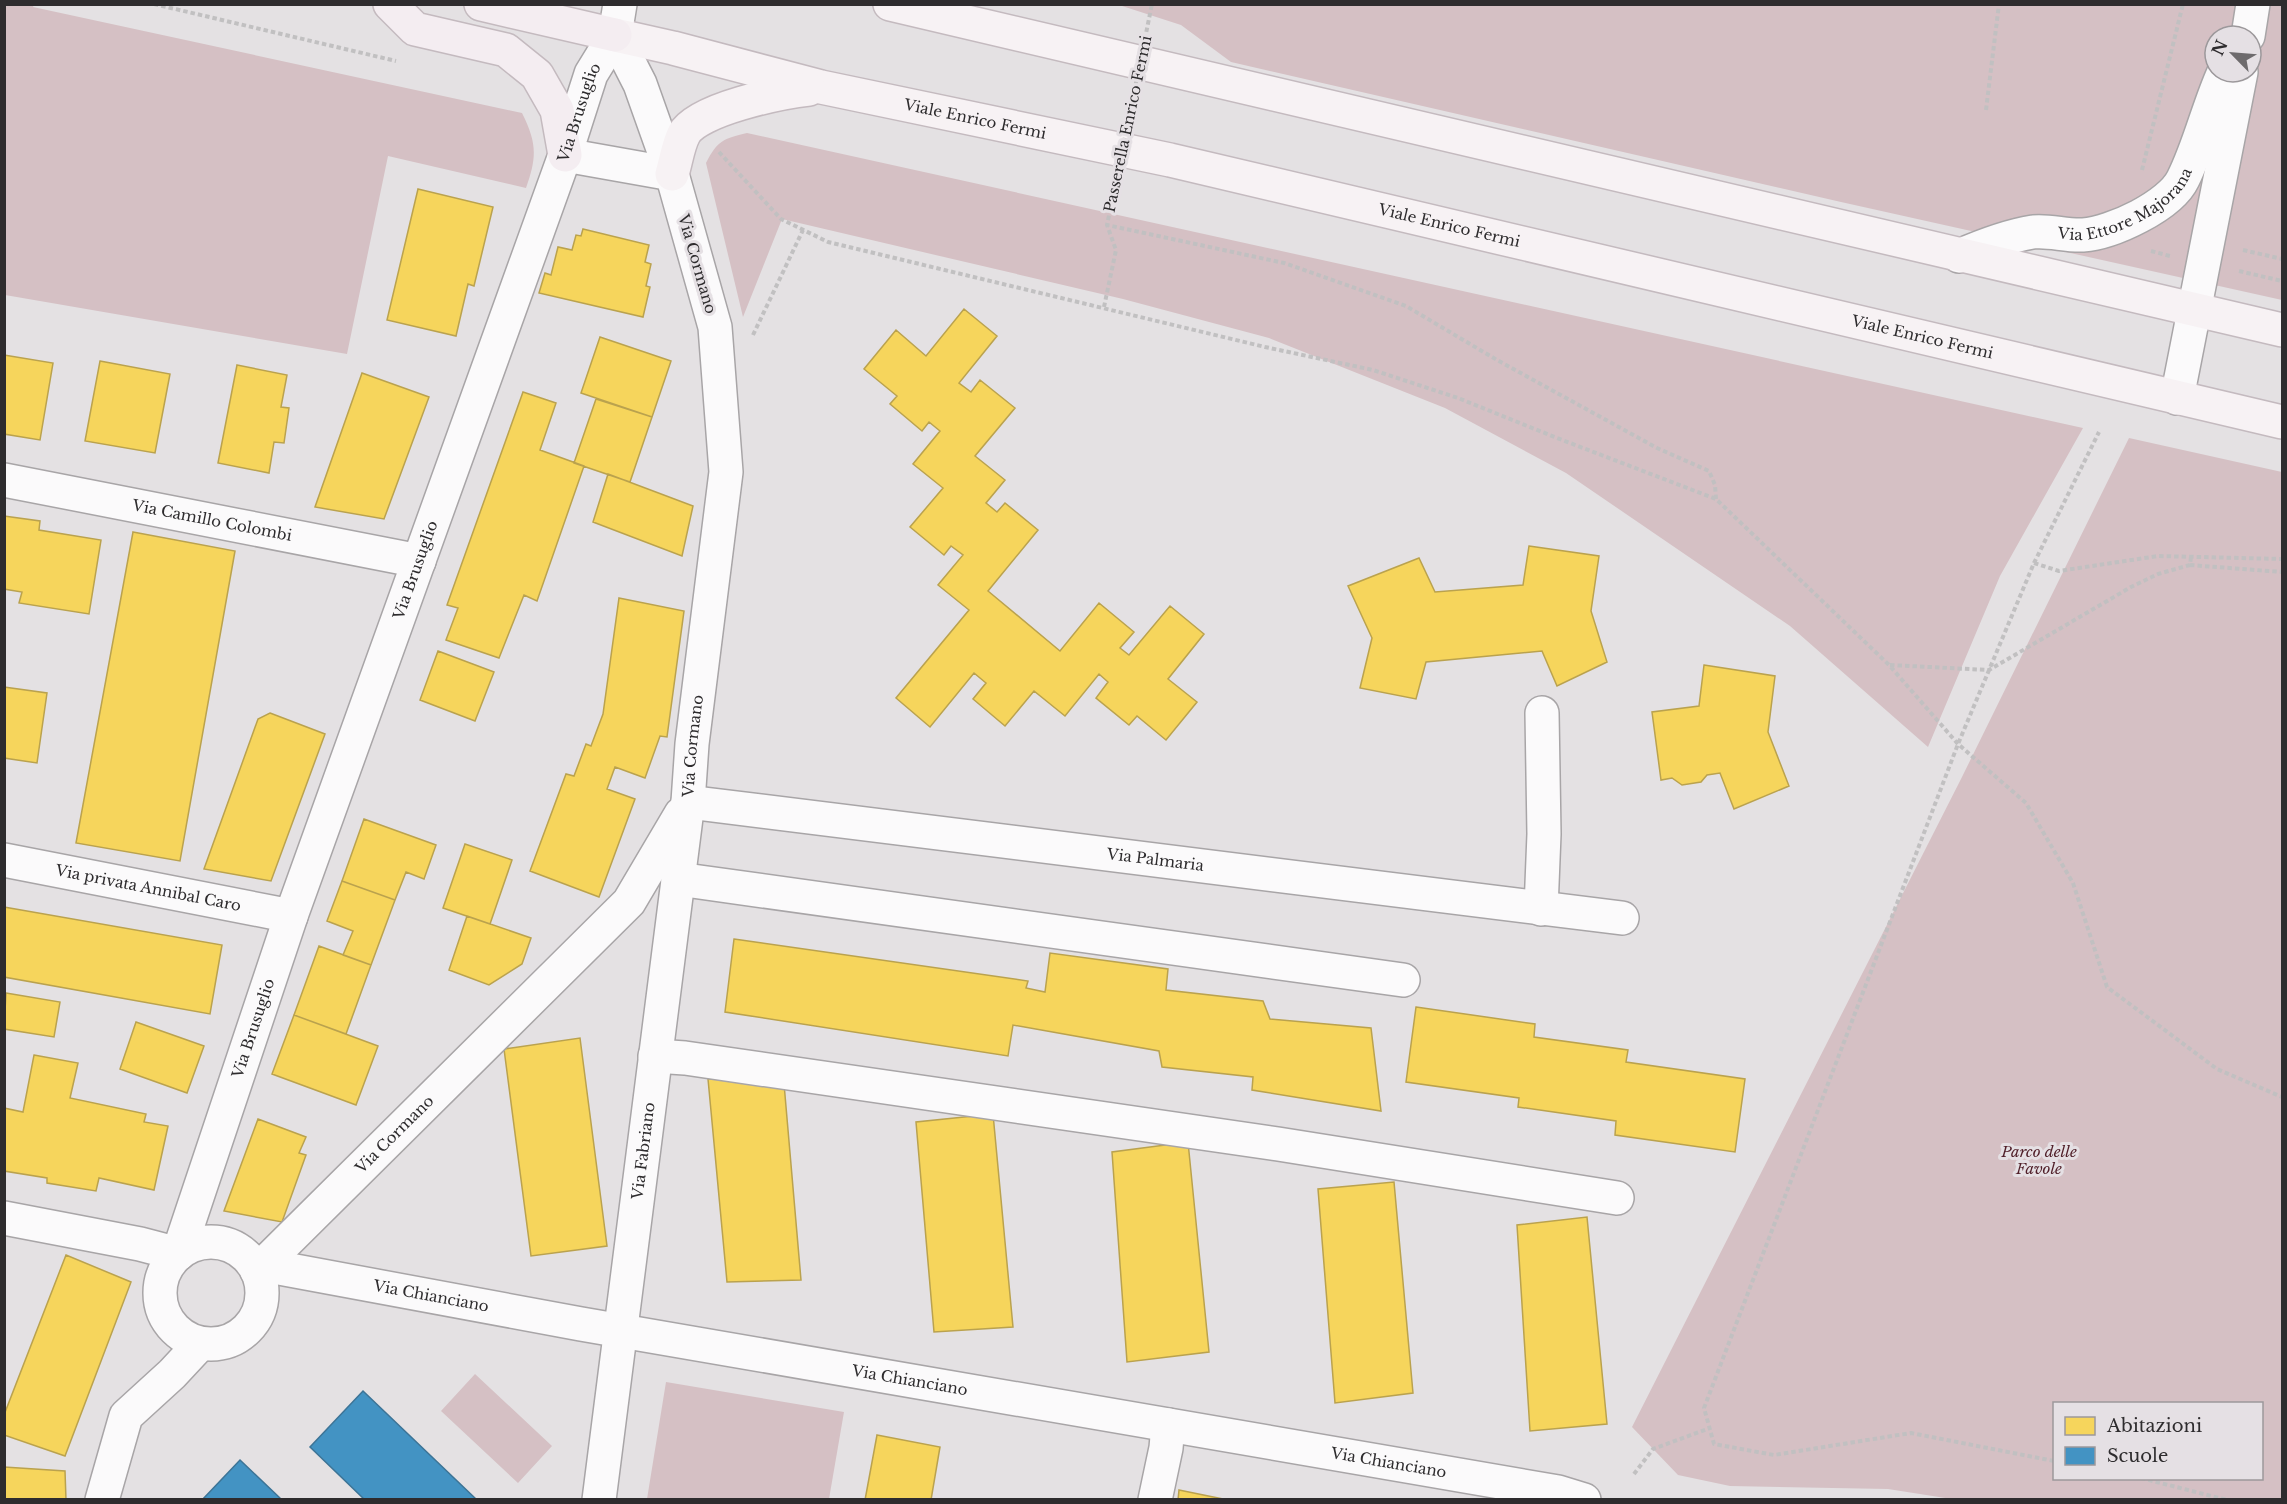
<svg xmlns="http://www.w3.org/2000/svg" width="2287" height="1504" viewBox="0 0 2287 1504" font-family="'Libre Baskerville',serif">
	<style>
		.green { fill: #d5c0c4; fill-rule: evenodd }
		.homes { fill: #f6d55c; stroke: #baa24e; stroke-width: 1.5 }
		.schools { fill: #4393c3; stroke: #3d7496; stroke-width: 1.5 }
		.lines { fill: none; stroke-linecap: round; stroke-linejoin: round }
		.minor-casing { stroke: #a8a5a7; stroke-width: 36 }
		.major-casing { stroke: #c4babf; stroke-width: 36 }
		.highway-casing { stroke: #c4babf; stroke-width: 36 }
		.path { stroke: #c1c0c1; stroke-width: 4; stroke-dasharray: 4.5 3; stroke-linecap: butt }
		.minor { stroke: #fbfafb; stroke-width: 33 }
		.major { stroke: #f7f2f4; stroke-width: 33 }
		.highway { stroke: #f4edf1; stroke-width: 33 }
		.path-bridge { stroke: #c1c0c1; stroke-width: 4; stroke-dasharray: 4.5 3; stroke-linecap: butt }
		.labels { text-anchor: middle; stroke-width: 6; stroke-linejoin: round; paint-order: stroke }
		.street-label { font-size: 15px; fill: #2e2c2e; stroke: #e5e0e4 }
		.park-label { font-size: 15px; font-style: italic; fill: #501f29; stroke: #e5e0e4 }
	</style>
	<rect width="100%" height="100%" fill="#e4e1e3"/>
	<path class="green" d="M 4,5 L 34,5 L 33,7 L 522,113 C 537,143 537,157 526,188 L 388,156 L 347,354 L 5,295 Z
		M 1119,5 L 2282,5 L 2282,300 L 1841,202 L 1231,62 L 1181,25 ZM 2215,36 L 2251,36 L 2251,72 L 2215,72 Z
		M 747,133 L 2083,428 L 2000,576 L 1928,747 L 1790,626 L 1566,473 L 1445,408 L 1269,338 L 1123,299 L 782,219 L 743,317 L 706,163 C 718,140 723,139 747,133 Z
		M 2129,438 L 2282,472 L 2282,1499 L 1958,1500 L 1888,1489 L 1730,1486 L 1678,1475 L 1632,1427 L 1961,779 ZM 2054,1404 L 2262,1404 L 2262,1478 L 2054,1478 Z
		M 475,1374 L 552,1446 L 518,1483 L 441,1411 Z
		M 666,1382 L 844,1412 L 829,1499 L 647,1499 Z"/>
	<path class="homes" d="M 418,189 L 493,207 L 474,286 L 468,284 L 456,336 L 387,320 Z
		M 583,229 L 649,245 L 645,262 L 651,264 L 646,286 L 650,287 L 643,317 L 539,293 L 545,273 L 551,275 L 558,247 L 572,250 L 576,235 L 581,236 Z
		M 964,309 L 997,336 L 959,383 L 971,392 L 980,380 L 1015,408 L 975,456 L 1005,480 L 986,503 L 997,512 L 1005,503 L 1038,530 L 988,591 L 1060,651 L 1099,603 L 1134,632 L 1120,648 L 1129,655 L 1170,606 L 1204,634 L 1168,679 L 1197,702 L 1166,740 L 1137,716 L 1129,725 L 1096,698 L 1108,682 L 1099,674 L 1065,716 L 1034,691 L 1005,726 L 973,699 L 986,683 L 974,673 L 930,727 L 896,698 L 969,610 L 938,585 L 963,555 L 951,546 L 944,555 L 910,527 L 943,488 L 913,464 L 940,431 L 929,422 L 922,431 L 890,404 L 897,396 L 864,369 L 896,330 L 926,356 Z
		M 600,337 L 671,361 L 652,417 L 581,393 Z
		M 4,355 L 53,363 L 40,440 L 4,434 Z
		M 100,361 L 170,374 L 155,453 L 85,441 Z
		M 237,365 L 287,375 L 281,407 L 289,408 L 284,443 L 274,442 L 269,473 L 218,463 Z
		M 362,373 L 429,397 L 384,519 L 315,507 Z
		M 523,392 L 556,403 L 540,450 L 584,466 L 537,601 L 524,595 L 499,658 L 446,640 L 458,608 L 447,605 Z
		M 596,399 L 652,417 L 630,482 L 574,463 Z
		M 608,474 L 693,506 L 682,556 L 593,522 Z
		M 4,516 L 40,521 L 39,530 L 101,540 L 89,614 L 19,603 L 22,592 L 4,589 Z
		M 133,532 L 235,551 L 180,861 L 76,843 Z
		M 1529,546 L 1599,556 L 1591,611 L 1607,662 L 1557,686 L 1542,651 L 1426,662 L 1416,699 L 1360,688 L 1372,638 L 1348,586 L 1419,558 L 1435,592 L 1523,585 Z
		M 619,598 L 684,611 L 667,737 L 660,736 L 645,778 L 615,767 L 607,789 L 635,799 L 599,897 L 530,871 L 566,774 L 574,776 L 586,744 L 591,746 L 603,714 Z
		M 438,651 L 494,672 L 475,721 L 420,700 Z
		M 1704,665 L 1775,676 L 1768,732 L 1789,786 L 1734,809 L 1720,773 L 1707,775 L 1701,782 L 1682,785 L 1672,778 L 1661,780 L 1652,712 L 1699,706 Z
		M 4,687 L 47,693 L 37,763 L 4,758 Z
		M 270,713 L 325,734 L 271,881 L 204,869 L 258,719 Z
		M 364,819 L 436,845 L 424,879 L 406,872 L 395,900 L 342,881 Z
		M 465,844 L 512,860 L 490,924 L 443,908 Z
		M 342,881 L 395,900 L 371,965 L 343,955 L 353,931 L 327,921 Z
		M 4,907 L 222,945 L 210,1014 L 4,977 Z
		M 467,916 L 531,938 L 522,964 L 489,985 L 449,970 Z
		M 734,939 L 1028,981 L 1026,988 L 1045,992 L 1050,953 L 1168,969 L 1166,990 L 1263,1001 L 1270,1019 L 1371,1028 L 1381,1111 L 1252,1090 L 1253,1077 L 1162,1067 L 1159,1051 L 1013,1025 L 1008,1056 L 725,1012 Z
		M 319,946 L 371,965 L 346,1034 L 294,1015 Z
		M 6,993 L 60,1002 L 54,1037 L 4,1029 Z
		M 1416,1007 L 1535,1024 L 1534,1037 L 1628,1050 L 1626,1062 L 1745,1079 L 1735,1152 L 1615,1135 L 1616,1121 L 1518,1107 L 1519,1098 L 1406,1082 Z
		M 294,1015 L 378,1046 L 356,1105 L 272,1074 Z
		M 136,1022 L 204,1046 L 187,1093 L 120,1069 Z
		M 580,1038 L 607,1246 L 531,1256 L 504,1049 Z
		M 34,1055 L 78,1063 L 70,1098 L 146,1114 L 144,1122 L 168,1126 L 154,1190 L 99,1178 L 96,1191 L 47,1183 L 47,1178 L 4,1171 L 4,1108 L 23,1112 Z
		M 783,1072 L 801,1280 L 727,1282 L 708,1079 Z
		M 993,1114 L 1013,1327 L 934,1332 L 916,1122 Z
		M 258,1119 L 306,1137 L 299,1153 L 306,1155 L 282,1222 L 224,1211 Z
		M 1188,1142 L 1209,1352 L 1127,1362 L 1112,1152 Z
		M 1394,1182 L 1413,1393 L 1335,1403 L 1318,1189 Z
		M 1587,1217 L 1607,1424 L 1530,1431 L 1517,1225 Z
		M 66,1255 L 131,1282 L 65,1456 L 4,1435 L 4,1415 Z
		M 877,1435 L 940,1447 L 931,1500 L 865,1500 Z
		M 4,1467 L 65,1471 L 66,1500 L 4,1500 Z
		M 1179,1490 L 1228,1500 L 1178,1500 Z"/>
	<path class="schools" d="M 363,1391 L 477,1500 L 365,1500 L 310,1447 Z
		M 240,1460 L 282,1500 L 202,1500 Z"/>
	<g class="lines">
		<defs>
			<g id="minor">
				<path d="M 2248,36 L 2253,4"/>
				<path d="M 565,155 L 672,174"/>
				<path id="s1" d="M 1959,256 C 1982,246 2008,236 2033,232 C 2049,230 2066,236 2083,235 C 2112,233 2170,206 2183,179 C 2200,145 2208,107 2224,72"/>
				<path d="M 2177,398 L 2241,72"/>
				<path id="s2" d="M 4,480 L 419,561"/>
				<path id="s3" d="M 688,802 L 1622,918"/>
				<path id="s4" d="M 4,860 L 291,916"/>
				<path d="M 678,879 L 1403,980"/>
				<path d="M 1541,909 L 1544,834 L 1542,713"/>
				<path d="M 655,1056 L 685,1058 L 1278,1144 L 1617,1198"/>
				<path d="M 4,1218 L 140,1244 L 178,1254"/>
				<circle cx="211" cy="1293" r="51"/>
				<path id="s5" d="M 178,1254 L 291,916 L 565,155 L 591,74 L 615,35 L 620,4"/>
				<path id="s6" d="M 263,1265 L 581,1324 L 1558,1492 L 1584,1500"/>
				<path id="s7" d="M 257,1271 L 629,902 L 681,814"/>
				<path d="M 102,1500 L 126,1416 L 172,1374 L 200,1344"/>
				<path id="s8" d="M 599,1500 L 688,802 L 692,744 L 726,472 L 715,327 L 672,174 L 640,84 L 615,35"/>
				<path d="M 1155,1500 L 1166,1448 L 1168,1425"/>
			</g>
			<g id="major">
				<path d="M 890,4 L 2282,330"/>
				<path id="s9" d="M 615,35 L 673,48 L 821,87 L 1170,160 L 2282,422"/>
				<path d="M 672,174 C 676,161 678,145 684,134 C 697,109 782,92 809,89"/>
			</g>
			<path id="highway" d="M 390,4 L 415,29 L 506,50 L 537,75 L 557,110 L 565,155
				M 481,4 L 615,35"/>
		</defs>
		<use href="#minor" class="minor-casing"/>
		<use href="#major" class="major-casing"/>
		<use href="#highway" class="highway-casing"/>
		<path class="path" d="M 154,4 L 396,61
			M 1986,110 L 1999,4
			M 719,152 L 781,219 L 828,242 L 1265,347 L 1373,370 L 1458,398 L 1557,438 L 1716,499 L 1889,665 L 1958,744 L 2026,803 L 2073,883 L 2107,987 L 2217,1069 L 2282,1097
			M 2142,170 L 2183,4
			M 1112,201 L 1107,225 L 1284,263 L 1406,306 L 1497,360 L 1657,448 L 1709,471 L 1715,485 L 1716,499
			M 2243,250 L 2282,259
			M 2151,251 L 2170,256
			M 2239,271 L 2282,281
			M 1104,307 L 1116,250 L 1107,225
			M 753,335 L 803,230
			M 2034,563 L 2059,571 L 2158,556 L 2282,559
			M 2190,565 L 2282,572
			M 1890,665 L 1989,670 L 2131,587 L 2158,574 L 2190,565 L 2191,557
			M 2054,1461 L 1911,1433 L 1774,1455 L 1714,1444 L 1704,1408 L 1958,744 L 2034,563 L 2099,432
			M 1634,1474 L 1653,1449 L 1710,1428
			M 2141,1478 L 2227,1500"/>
		<use href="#minor" class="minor"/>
		<use href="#major" class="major"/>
		<use href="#highway" class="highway"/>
		<path class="path-bridge" d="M 1112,201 L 1152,4"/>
	</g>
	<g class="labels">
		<g class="street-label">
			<text dy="5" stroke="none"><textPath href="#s5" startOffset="1210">Via Brusuglio</textPath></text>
			<text dy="5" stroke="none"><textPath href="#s9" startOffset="370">Viale Enrico Fermi</textPath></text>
			<text transform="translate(1128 124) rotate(-78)" y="5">Passerella Enrico Fermi</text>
			<text dy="5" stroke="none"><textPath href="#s1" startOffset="180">Via Ettore Majorana</textPath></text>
			<text dy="5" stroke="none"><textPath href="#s9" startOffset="856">Viale Enrico Fermi</textPath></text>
			<text transform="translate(697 264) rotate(74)" y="5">Via Cormano</text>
			<text dy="5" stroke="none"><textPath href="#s9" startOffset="1342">Viale Enrico Fermi</textPath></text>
			<text dy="5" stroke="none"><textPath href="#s2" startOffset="212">Via Camillo Colombi</textPath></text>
			<text dy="5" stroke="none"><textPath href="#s5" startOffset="724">Via Brusuglio</textPath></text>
			<text dy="5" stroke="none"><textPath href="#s8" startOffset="760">Via Cormano</textPath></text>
			<text dy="5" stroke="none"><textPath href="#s3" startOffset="471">Via Palmaria</textPath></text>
			<text dy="5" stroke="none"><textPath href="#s4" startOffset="147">Via privata Annibal Caro</textPath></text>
			<text dy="5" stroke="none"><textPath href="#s5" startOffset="238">Via Brusuglio</textPath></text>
			<text dy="5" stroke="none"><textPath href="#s7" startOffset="194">Via Cormano</textPath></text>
			<text dy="5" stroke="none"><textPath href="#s8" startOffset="352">Via Fabriano</textPath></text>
			<text dy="5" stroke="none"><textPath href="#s6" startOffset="171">Via Chianciano</textPath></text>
			<text dy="5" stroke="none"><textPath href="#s6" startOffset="657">Via Chianciano</textPath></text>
			<text dy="5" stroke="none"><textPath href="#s6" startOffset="1143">Via Chianciano</textPath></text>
		</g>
		<g class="park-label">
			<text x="2039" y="1157">Parco delle<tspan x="2039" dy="17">Favole</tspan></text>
		</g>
	</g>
	<rect width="2287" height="1504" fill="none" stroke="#2e2c2e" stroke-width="12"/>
	<rect x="2053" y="1402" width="210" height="78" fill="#e5e0e4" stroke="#9c989b" stroke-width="1.5"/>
	<rect x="2065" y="1417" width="30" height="18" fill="#f6d55c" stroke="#9c989b" stroke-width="1.5"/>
	<text x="2107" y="1432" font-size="18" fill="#2e2c2e">Abitazioni</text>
	<rect x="2065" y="1447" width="30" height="18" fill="#4393c3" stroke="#9c989b" stroke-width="1.5"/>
	<text x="2107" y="1462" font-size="18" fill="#2e2c2e">Scuole</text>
	<g transform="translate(2233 54) rotate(295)"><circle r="28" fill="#e5e0e4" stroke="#9c989b" stroke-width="1.5"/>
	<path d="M0-4.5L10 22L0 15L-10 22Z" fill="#6e6b6d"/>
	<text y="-9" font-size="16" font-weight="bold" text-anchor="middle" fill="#2e2c2e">N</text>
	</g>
</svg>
